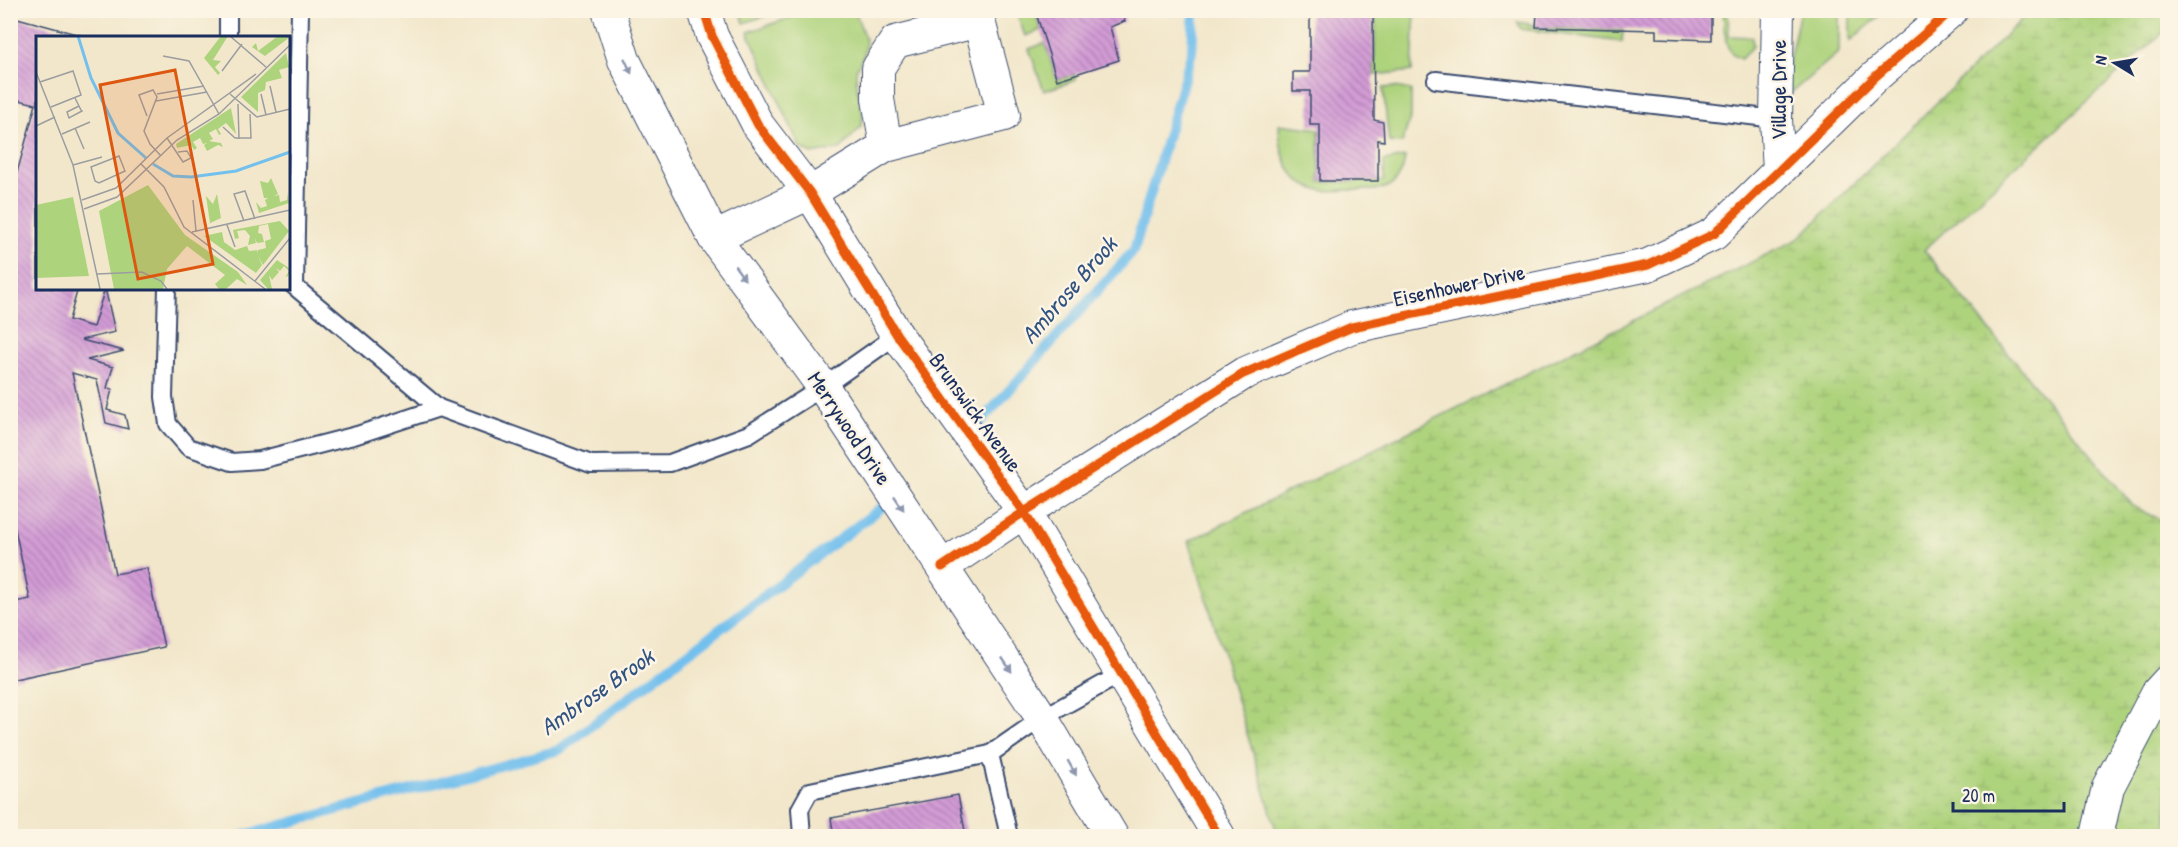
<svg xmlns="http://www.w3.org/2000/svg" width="2178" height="847" viewBox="0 0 2178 847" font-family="'Patrick Hand',sans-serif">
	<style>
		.grass { fill: #aed37d; stroke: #64816e; stroke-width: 1.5 }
		.wetland { fill: url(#wetland-marsh); stroke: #64816e; stroke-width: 1.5 }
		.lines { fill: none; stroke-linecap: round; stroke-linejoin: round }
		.stream { stroke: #73c0ed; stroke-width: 10 }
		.building { fill: url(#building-back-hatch) }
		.lane-casing { stroke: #3b4b6e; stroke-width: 20 }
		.street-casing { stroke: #3b4b6e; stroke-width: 34 }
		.lane { stroke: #fff; stroke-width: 16 }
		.street { stroke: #fff; stroke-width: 32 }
		.cycleway-casing { stroke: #fcf5e5; stroke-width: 13 }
		.cycleway { stroke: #e8590c; stroke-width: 9 }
		.oneway { fill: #8d97ae }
		.labels { text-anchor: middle; stroke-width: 5; stroke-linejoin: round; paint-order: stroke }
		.street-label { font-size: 22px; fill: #1b2f5e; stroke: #fcf5e5 }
		.water-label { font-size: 24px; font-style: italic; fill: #315382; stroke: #fcf5e5 }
		.inset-river { fill: none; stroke: #73c0ed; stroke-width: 3 }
		.inset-road { fill: none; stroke: #9c9d9f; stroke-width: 1.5 }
		.view { fill: #de5710; fill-opacity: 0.15; stroke: #de5710; stroke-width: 3 }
		.inset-edge { fill: none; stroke: #1b2f5e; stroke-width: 3 }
	</style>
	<defs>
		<pattern id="wetland-marsh" width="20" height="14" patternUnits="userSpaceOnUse" patternTransform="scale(1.5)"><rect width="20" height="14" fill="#aed37d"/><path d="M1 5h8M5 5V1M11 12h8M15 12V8" fill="none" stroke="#95b56e"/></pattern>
		<pattern id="building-back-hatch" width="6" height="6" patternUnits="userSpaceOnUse" patternTransform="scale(1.5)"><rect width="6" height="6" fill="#d39bd5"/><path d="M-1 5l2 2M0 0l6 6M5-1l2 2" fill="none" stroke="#aa7fb0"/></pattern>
	</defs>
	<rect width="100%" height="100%" fill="#fcf5e5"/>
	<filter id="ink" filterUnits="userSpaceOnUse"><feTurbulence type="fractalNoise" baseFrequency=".0167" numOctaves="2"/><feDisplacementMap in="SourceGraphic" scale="12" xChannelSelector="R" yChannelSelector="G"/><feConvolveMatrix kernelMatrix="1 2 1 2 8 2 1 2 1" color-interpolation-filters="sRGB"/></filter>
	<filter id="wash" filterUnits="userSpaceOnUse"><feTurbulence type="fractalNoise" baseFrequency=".008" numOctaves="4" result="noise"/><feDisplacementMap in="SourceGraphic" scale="24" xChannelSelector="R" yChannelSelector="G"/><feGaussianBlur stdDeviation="1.35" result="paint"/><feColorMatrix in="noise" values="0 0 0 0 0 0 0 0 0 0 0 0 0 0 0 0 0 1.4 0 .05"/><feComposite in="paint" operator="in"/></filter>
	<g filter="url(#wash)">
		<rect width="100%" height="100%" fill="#f2e7cb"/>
		<path class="grass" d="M 740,10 L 781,10 L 781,11 L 744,23 Z
			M 810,11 L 855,11 L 866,41 L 864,54 L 856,70 L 857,89 L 863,115 L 861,127 L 840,149 L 812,154 L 800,147 L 748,32 Z
			M 1016,11 L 1035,11 L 1041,30 L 1025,36 Z
			M 1376,11 L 1415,11 L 1412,71 L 1374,75 Z
			M 1723,11 L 1728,11 L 1729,36 L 1752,37 L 1753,46 L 1741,59 C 1722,54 1725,27 1723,11 Z
			M 1800,11 L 1839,11 L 1839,52 L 1787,96 L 1782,93 Z
			M 1850,11 L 1850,10 L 1885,11 L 1850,41 Z
			M 1517,22 L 1534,25 L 1536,28 L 1623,31 L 1622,42 L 1521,29 Z
			M 1045,43 L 1057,80 L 1075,74 L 1076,80 L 1044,91 L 1029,49 Z
			M 1395,87 L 1411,90 L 1411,115 L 1402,143 L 1389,142 L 1383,88 Z
			M 1279,124 L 1319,129 L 1320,182 L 1384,181 L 1384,161 L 1405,157 C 1404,167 1401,178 1391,185 C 1380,192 1363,190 1350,190 C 1340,190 1328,192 1318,190 C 1287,183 1279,150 1279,124 Z"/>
		<path class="wetland" d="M 2030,11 L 2167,11 L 2167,29 L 1924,250 L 2133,506 L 2167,523 L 2167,836 L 1278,836 L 1189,541 L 1798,239 Z"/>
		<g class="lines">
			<path class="stream" d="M 972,432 L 1134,250 L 1192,52 L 1194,10
				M 241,836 L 559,750 L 893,499"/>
		</g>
		<g id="blocks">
			<path class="building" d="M 1035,10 L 1122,10 L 1125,21 L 1110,27 L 1119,60 L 1057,80 Z
				M 1310,10 L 1373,10 L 1374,120 L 1383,122 L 1384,141 L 1378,140 L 1378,181 L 1320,181 L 1320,125 L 1310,125 L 1310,91 L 1293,91 L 1293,72 L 1310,72 Z
				M 1520,10 L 1711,10 L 1711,40 L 1656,38 L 1656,30 L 1536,27 L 1537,13 L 1520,12 Z
				M 10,16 L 87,37 L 38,38 L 38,288 L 78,288 L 69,320 L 93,327 L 105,288 L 115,332 L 81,340 L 124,351 L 87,360 L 113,367 L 107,388 L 112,389 L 107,410 L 125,415 L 128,429 L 106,423 L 97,380 L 72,373 L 115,574 L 147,568 L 164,647 L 10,680 L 10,603 L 30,599 L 10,506 L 10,198 L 36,104 L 10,98 Z
				M 958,795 L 966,836 L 834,836 L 831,818 Z"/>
		</g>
	</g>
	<g filter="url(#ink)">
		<use href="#blocks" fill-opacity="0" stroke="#3b4b6e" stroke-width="1.5"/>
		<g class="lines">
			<defs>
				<path id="lane" d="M 228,38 L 228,10
					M 1436,80 L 1776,119
					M 288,281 L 439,408 L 591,464 L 670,463 L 749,434 L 823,387 L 897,335
					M 295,286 L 300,10
					M 167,288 L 164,397 L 168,424 L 188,447 L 232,462 L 260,460 L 357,435 L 439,408
					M 990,754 L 1042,718 L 1121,674
					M 802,836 L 800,809 L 810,791 L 990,754 L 1009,836"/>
				<path id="street" d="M 608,10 L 624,60 L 714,238 L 823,387 L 1042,718 L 1112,836
					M 704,10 L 712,36 L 758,125 L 810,193 L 897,335 L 1024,512 L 1219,836
					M 1778,10 L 1776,119 L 1779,170
					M 714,238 L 810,193 L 886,146 L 1004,115 L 979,21 L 895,42 L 878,68 L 878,99 L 886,146
					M 942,567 L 1024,512 L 1243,374 L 1352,327 L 1648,265 L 1714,234 L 1876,76 L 1952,10
					M 2097,836 L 2108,787 L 2157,693 L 2168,681"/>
			</defs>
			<use href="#lane" class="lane-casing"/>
			<use href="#street" class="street-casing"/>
			<use href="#lane" class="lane"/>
			<use href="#street" class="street"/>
			<defs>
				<path id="cycleway" d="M 704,10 L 712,36 L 758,125 L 810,193 L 897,335 L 1024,512 L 1219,836
					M 942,567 L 1024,512 L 1243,374 L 1352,327 L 1648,265 L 1714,234 L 1876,76 L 1952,10"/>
			</defs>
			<use href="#cycleway" class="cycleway-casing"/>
			<use href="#cycleway" class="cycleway"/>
		</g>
		<defs><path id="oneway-solid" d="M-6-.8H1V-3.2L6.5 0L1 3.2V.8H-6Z" transform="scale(1.5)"/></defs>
		<g class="oneway">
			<use href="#oneway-solid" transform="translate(628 66) rotate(65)"/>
			<use href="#oneway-solid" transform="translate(740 273) rotate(54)"/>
			<use href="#oneway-solid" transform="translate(899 503) rotate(56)"/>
			<use href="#oneway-solid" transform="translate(1007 665) rotate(56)"/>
			<use href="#oneway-solid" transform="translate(1072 768) rotate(60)"/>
		</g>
	</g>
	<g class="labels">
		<g class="street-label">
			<text transform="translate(1778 90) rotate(-90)" y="8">Village Drive</text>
			<text transform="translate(1459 285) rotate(-12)" y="8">Eisenhower Drive</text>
			<text transform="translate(976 412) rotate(54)" y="8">Brunswick Avenue</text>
			<text transform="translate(850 428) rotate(56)" y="8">Merrywood Drive</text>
		</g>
		<g class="water-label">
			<text transform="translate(1069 290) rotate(-49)" y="8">Ambrose Brook</text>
			<text transform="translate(597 692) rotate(-35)" y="8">Ambrose Brook</text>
		</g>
	</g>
	<g transform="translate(36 36)">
		<rect width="254" height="254" fill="#f2e7cb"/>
		<path d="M 185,0 L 192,0 L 177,24 L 185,25 L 179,31 L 184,37 L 182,39 L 168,22 ZM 242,0 L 254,1 L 229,20 L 216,11 L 220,7 L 222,15 ZM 250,17 L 253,31 L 243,34 L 246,42 L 230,46 L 229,54 L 222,57 L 222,76 L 205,61 ZM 195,72 L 200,98 L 190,87 L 182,93 L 185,98 L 183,99 L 180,93 L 173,97 L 177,103 L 173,105 L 185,107 L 187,111 L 182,109 L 171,115 L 168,109 L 171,107 L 167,108 L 164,102 L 157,106 L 161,112 L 158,114 L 155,109 L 141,112 L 140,108 ZM 235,142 L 242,158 L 238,160 L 243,159 L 244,166 L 251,164 L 252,156 L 253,167 L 223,177 L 220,166 L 225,172 L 231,170 L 229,164 L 232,162 L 228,162 L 224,145 L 232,147 ZM 181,158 L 185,182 L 166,191 L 174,187 L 170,160 L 177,168 ZM 244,185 L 253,195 L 227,229 L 222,220 L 226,229 L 220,237 L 168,200 L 186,196 L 188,206 L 199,214 L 211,210 L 213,215 L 221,214 L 222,217 L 222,214 L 230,212 L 229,205 L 235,203 L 232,188 L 223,190 L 222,197 L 226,198 L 228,206 L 221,207 L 219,202 L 220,207 L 212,209 L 214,200 L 209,194 L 201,195 L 203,202 L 199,203 L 197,194 ZM 241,224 L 253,232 L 253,238 L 251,241 L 250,240 L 253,235 L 248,230 L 244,235 L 240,232 L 243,236 L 236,244 L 233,239 L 236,253 L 232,253 L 224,244 Z" fill="#aed37d"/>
		<path d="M 112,149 L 149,199 L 202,236 L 211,249 L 201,243 L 190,253 L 183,253 L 179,248 L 189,239 L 151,210 L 131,233 L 127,253 L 78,253 L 63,175 Z" fill="#aed37d"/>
		<path d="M 37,161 L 53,240 L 0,242 L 0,169 Z" fill="#aed37d"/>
		<path class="inset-river" d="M 42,0 L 55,42 L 82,97 L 110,122M 117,128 L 137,140 L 155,141 L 200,135 L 254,116"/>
		<path class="inset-road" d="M 194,0 L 230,31M 127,20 L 153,25 L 183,78M 186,35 L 206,8M 0,36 L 37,129 L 64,253M 4,46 L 37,35 L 45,59 L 15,71M 234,50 L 240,76M 121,58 L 168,50M 194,58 L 221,81 L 254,73M 225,58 L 230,79M 39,62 L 45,74 L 46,75 L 33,82 L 31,76 L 43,70M 120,65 L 171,56M 202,68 L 203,103M 111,80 L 103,59 L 117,54 L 121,61 L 108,95 L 114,108 L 125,120M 0,90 L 19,81M 187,91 L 199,102 L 215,102 L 214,78M 39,92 L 48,113M 26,98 L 54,86M 131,102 L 147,126 L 155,122 L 151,115 L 142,116M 83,120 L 89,135 L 63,147 L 59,145 L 55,131 ZM 105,128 L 128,151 L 148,191 L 229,253M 37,129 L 66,121M 46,164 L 80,152 L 131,102 L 220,38M 157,164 L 160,195M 48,173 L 81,161 L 141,104 L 183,78 L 254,9M 208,185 L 198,158 L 209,155 L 219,183M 191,189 L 199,211M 156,196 L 254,174M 61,238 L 106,236 L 125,245 L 131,253M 219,245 L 254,202"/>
		<path class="view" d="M 139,34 L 177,228 L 102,243 L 64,49 Z"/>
		<rect width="254" height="254" class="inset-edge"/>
	</g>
	<rect width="2178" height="847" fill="none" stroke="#fcf5e5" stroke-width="36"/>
	<g transform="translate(2115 63) rotate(281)" stroke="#fcf5e5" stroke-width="4.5" paint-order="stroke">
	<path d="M0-4.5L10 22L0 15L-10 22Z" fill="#1b2f5e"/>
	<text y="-9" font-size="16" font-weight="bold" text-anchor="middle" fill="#1b2f5e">N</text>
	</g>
	<path d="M1953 802v9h111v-9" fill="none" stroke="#1b2f5e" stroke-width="3"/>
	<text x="1962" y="802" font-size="18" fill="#1b2f5e" stroke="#fcf5e5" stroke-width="4.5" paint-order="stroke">20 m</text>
</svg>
